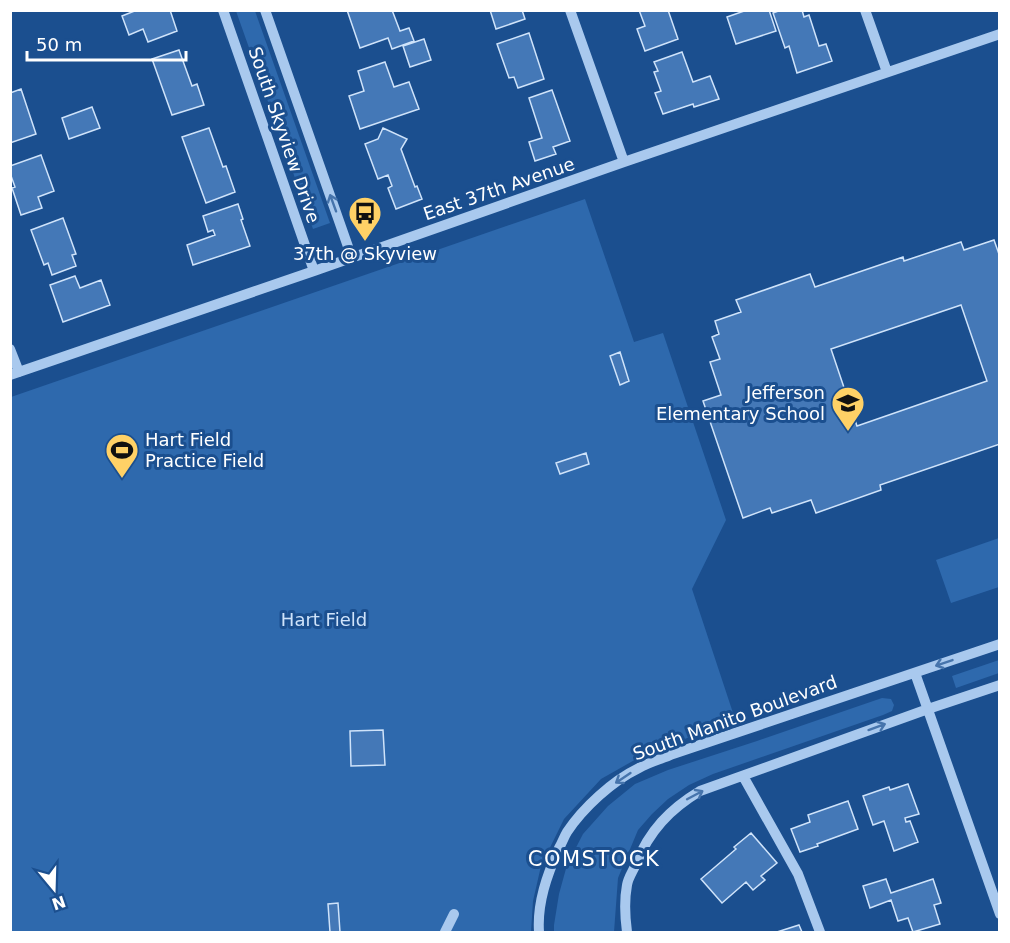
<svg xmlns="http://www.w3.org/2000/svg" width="1010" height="943" viewBox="0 0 1010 943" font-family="'DejaVu Sans',sans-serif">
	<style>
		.green { fill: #2e69ad }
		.building { fill: #4478b7; stroke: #cfe3fa; stroke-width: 1.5; fill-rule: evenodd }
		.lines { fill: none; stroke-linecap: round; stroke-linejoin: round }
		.minor { stroke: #a9c9ee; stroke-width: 10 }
		.oneway { stroke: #4674ac }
		.labels { text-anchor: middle; stroke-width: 6; stroke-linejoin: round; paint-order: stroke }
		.street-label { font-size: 18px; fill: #fff; stroke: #1b4f8f }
		.poi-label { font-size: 18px; fill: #fff; stroke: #1b4f8f }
		.park-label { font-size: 18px; fill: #cfe3fa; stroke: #1b4f8f }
		.quarter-label { font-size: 21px; letter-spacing: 1.5px; fill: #fff; stroke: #1b4f8f }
	</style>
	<rect width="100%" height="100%" fill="#1b4f8f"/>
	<path class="green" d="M 236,11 L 255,11 L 330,223 L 313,229 Z
		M 585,199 L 634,342 L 663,333 L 726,520 L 692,589 L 736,722 L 654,749 L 601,779 L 564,819 L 541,866 L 533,901 L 531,932 L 11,932 L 11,397 Z
		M 999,538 L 999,587 L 951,603 L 936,560 Z
		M 999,660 L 999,673 L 956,688 L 952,676 Z
		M 882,698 L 891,699 L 894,705 L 892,711 L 883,715 L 713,774 L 689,785 L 668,799 L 652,814 L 638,830 L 618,878 L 614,932 L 554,932 L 554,925 L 559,894 L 567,865 L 583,834 L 608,806 L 635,784 L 668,770 L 757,741 Z"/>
	<path class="building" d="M 170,10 L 177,31 L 148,42 L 143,29 L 129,35 L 122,16 L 137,10 Z
		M 347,10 L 392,10 L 400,31 L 409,28 L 414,41 L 392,49 L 388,38 L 360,48 Z
		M 490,10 L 522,10 L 525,19 L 496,29 Z
		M 639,10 L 668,10 L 678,39 L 645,51 L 637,29 L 645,26 Z
		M 747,10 L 769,10 L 776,31 L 736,44 L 727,17 Z
		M 781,10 L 802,10 L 804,17 L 809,15 L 819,46 L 826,44 L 832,61 L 797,73 L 789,46 L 785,48 L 773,13 Z
		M 529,33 L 544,79 L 518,88 L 514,77 L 509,78 L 497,44 Z
		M 424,39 L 431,60 L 410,67 L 403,46 Z
		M 179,50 L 192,86 L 197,84 L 204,105 L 172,115 L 152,59 Z
		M 682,52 L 693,82 L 710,76 L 719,99 L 694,107 L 693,104 L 663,114 L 655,93 L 661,91 L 654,72 L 658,71 L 654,62 Z
		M 385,62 L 394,87 L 409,82 L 419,109 L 360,129 L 349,96 L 364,91 L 358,71 Z
		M 21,89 L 36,134 L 10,143 L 10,93 Z
		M 552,90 L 570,141 L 553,147 L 556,154 L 535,161 L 529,142 L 542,138 L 529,98 Z
		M 92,107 L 100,128 L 69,139 L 62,118 Z
		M 209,128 L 223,167 L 226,166 L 235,192 L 206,203 L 182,137 Z
		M 383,128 L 407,139 L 401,149 L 415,187 L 417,186 L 422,199 L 396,209 L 388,188 L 392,186 L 388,175 L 378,179 L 365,144 L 378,139 Z
		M 41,155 L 54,191 L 38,197 L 42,208 L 21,215 L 12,188 L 15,187 L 10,173 L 10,166 Z
		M 238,204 L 243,219 L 241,220 L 250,246 L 193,265 L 187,245 L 215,235 L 213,230 L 208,232 L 203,216 Z
		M 63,218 L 76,254 L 72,255 L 76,266 L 52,275 L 48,263 L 44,265 L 31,230 Z
		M 994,240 L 1000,257 L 1000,444 L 880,485 L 881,490 L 816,513 L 811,500 L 772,513 L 770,508 L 743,518 L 703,401 L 721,395 L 710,362 L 720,359 L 712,337 L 719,334 L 715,321 L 741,312 L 736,300 L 810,274 L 815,287 L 903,257 L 904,261 L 961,242 L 964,250 ZM 961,305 L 987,381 L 857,426 L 831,349 Z
		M 75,276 L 80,288 L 101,280 L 110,305 L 63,322 L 50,285 Z
		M 620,352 L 629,381 L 620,385 L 610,356 Z
		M 586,453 L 589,464 L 560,474 L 556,463 Z
		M 383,730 L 385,765 L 351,766 L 350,731 Z
		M 908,784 L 919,814 L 905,818 L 906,822 L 910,821 L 918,842 L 894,851 L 884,821 L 873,825 L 863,796 L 889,787 L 890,790 Z
		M 848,801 L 858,829 L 817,844 L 818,846 L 800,852 L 791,829 L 810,822 L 808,815 Z
		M 751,833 L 777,863 L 761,876 L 765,880 L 753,890 L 746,882 L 722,903 L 701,879 L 736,849 L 734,847 Z
		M 886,879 L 891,893 L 933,879 L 941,903 L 934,905 L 940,924 L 913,932 L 908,918 L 898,921 L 891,900 L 870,908 L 863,886 Z
		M 338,903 L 340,932 L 330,932 L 328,904 Z
		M 799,925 L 802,932 L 777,932 Z"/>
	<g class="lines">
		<path class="minor" d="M 223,10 L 314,271
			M 265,10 L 352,258
			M 570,10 L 624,162
			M 865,10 L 887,72
			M 10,349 L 19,372
			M 10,375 L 314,271 L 624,162 L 1000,34
			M 915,673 L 1000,914
			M 743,776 L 798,874 L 820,932
			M 445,932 L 454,914
			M 539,932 C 537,903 547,875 559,848 C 562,843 564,837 567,832 C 583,808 612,781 639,768 C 649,762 662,759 673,754 L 1000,644
			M 627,932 C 625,917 624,901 627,885 C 628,878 633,871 636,864 C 649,831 670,809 700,791 L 928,709 L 1000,685"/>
	</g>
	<defs><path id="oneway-shaft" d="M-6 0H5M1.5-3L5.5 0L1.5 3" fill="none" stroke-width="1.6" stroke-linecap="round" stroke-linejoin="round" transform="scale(1.5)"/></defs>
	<g class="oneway">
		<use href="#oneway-shaft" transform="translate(333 203) rotate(-110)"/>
		<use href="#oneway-shaft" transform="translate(944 663) rotate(161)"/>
		<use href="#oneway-shaft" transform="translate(877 727) rotate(-20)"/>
		<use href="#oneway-shaft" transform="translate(623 778) rotate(146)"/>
		<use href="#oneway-shaft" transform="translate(695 795) rotate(-28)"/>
	</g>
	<defs>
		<symbol id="bus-pin" viewBox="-11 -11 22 30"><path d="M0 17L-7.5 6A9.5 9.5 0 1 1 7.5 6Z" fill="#ffd166" stroke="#1b4f8f"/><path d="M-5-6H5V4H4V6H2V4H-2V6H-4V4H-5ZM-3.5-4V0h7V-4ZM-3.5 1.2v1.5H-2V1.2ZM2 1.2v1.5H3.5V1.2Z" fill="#111"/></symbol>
		<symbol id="school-pin" viewBox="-11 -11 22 30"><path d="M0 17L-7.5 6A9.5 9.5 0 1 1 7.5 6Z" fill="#ffd166" stroke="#1b4f8f"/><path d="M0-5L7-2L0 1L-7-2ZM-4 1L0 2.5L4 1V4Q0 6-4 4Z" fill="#111"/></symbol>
		<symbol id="stadium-pin" viewBox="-11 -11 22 30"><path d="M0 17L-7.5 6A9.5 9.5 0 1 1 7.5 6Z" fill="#ffd166" stroke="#1b4f8f"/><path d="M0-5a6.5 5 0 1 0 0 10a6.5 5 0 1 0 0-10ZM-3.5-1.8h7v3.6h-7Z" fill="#111"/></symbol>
	</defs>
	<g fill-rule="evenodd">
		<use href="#bus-pin" x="346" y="194" width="38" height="52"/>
		<use href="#school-pin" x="829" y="384" width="38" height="52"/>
		<use href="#stadium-pin" x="103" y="431" width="38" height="52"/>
	</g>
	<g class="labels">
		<g class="street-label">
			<text transform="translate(284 135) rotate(71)" y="6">South Skyview Drive</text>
			<text transform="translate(499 189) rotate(-19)" y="6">East 37th Avenue</text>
			<text transform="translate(735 718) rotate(-20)" y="6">South Manito Boulevard</text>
		</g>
		<g class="poi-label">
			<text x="365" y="260">37th @ Skyview</text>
			<text x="825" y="399" text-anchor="end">Jefferson<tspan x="825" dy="21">Elementary School</tspan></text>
			<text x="145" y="446" text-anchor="start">Hart Field<tspan x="145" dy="21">Practice Field</tspan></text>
		</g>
		<g class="park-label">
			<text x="324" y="626">Hart Field</text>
		</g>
		<g class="quarter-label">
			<text x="594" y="866">COMSTOCK</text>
		</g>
	</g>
	<rect width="1010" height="943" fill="none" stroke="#ffffff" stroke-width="24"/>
	<g transform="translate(54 889) rotate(161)" stroke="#1b4f8f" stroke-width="4.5" paint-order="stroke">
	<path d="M0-4.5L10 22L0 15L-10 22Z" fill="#ffffff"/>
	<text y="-9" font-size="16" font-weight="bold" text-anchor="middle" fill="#ffffff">N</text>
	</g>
	<path d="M27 51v9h159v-9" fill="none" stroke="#ffffff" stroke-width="3"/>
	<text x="36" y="51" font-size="18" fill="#ffffff" stroke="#1b4f8f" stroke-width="4.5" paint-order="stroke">50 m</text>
</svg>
